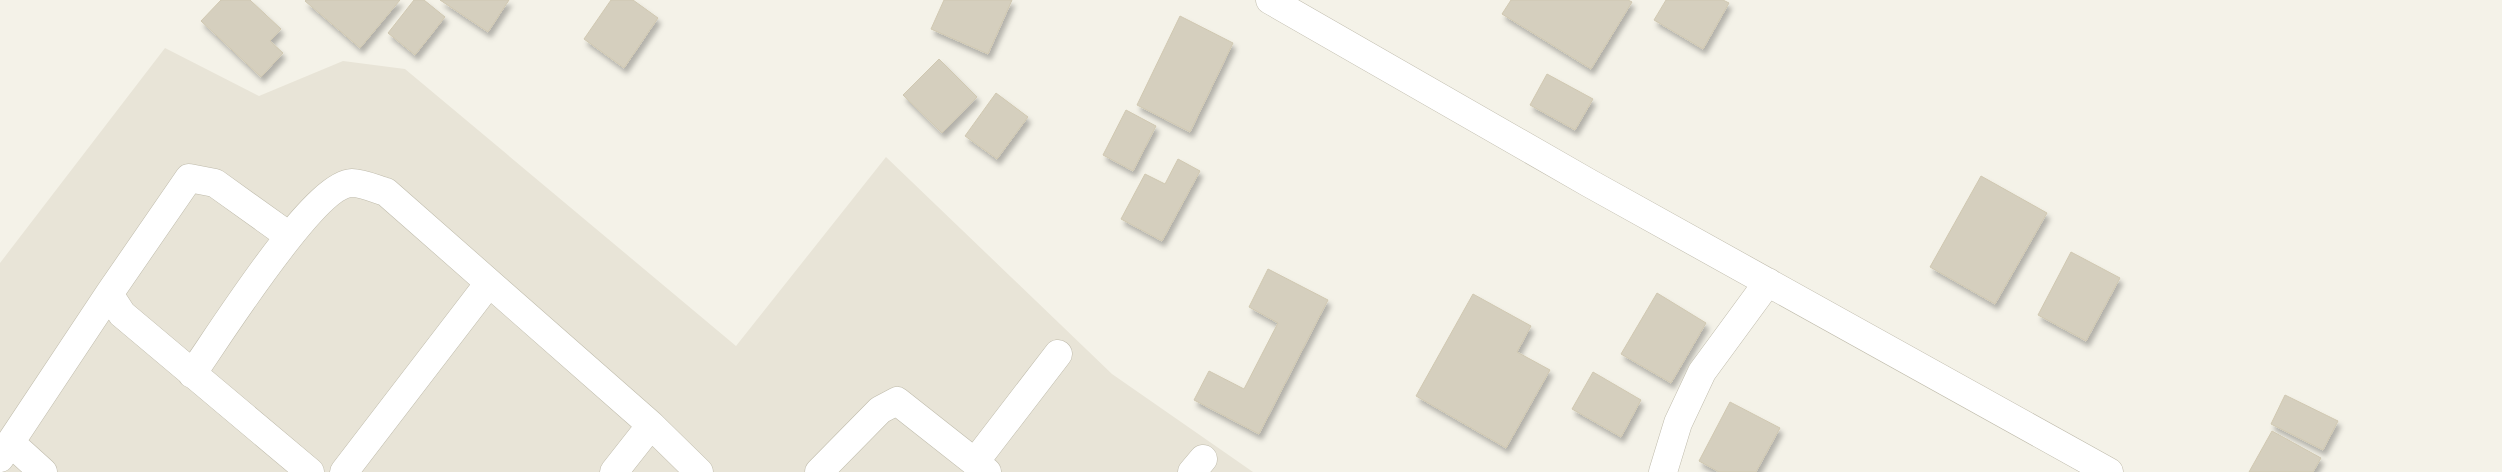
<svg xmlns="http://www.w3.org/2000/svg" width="2502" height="472" viewBox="0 0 2502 472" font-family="'Nunito Sans',sans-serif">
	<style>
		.residential { fill: #e8e4d7 }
		.building { fill: #d5cfbe; stroke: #d0c8b1; filter: url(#shadow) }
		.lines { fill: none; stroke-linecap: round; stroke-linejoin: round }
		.minor-casing { stroke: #bfbbab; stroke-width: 29 }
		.minor { stroke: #fff; stroke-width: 28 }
	</style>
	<defs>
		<filter id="shadow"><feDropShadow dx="3" dy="5.5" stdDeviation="2.5" flood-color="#0004"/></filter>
	</defs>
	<rect width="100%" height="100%" fill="#f4f2e8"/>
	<path class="residential" d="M 165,48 L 259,96 L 343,61 L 405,69 L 736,346 L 886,157 L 1112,374 L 1253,472 L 0,472 L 0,263 Z"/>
	<path class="building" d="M 221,0 L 250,0 L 281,29 L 270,41 L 283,53 L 261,77 L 201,21 Z
		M 306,0 L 400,0 L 360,48 L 305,1 Z
		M 414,0 L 424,0 L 445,17 L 415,55 L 388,33 Z
		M 440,0 L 509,0 L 488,32 Z
		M 611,0 L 633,0 L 658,18 L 624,68 L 584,39 Z
		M 944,0 L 1012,0 L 988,54 L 931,29 Z
		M 1511,0 L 1628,0 L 1632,2 L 1591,69 L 1502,14 Z
		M 1666,0 L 1723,0 L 1729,3 L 1703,49 L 1654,20 Z
		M 1180,16 L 1233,43 L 1190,132 L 1137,105 Z
		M 939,59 L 977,97 L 942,133 L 903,95 Z
		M 1547,74 L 1593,99 L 1575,130 L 1530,105 Z
		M 996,93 L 1028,117 L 997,159 L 965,136 Z
		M 1126,110 L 1156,126 L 1133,171 L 1103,155 Z
		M 1178,159 L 1200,171 L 1162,241 L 1121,219 L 1145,174 L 1165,184 Z
		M 1981,176 L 2047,213 L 1995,304 L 1930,267 Z
		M 2071,252 L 2120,278 L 2086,341 L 2038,315 Z
		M 1268,269 L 1328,300 L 1259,434 L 1194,400 L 1209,371 L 1244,389 L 1278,323 L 1249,307 Z
		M 1657,293 L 1706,323 L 1671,383 L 1621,354 Z
		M 1473,294 L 1531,326 L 1517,352 L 1550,370 L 1506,448 L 1416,396 Z
		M 1593,372 L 1641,400 L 1621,437 L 1572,409 Z
		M 2285,395 L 2338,421 L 2323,450 L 2271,424 Z
		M 1730,402 L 1780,428 L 1756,472 L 1719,472 L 1699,461 Z
		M 2272,431 L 2321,458 L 2313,472 L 2249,472 Z"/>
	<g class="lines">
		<defs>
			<path id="minor" d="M 1270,0 L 1589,183 L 2109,472
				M 109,294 L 189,178 L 215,183 L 289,236
				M 192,374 C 217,339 313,184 352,183 C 362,183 376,189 386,192 L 651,425 L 699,472
				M 11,443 L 43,472
				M 0,458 L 109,294 L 122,314 L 310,472
				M 975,462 L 1058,354
				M 344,472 L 489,283
				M 614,472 L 651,425
				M 819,472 L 880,410 L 897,401 L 987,472
				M 1192,472 L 1203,459
				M 1663,472 L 1678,423 L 1702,372 L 1768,282"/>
		</defs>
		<use href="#minor" class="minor-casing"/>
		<use href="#minor" class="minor"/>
	</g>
</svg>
